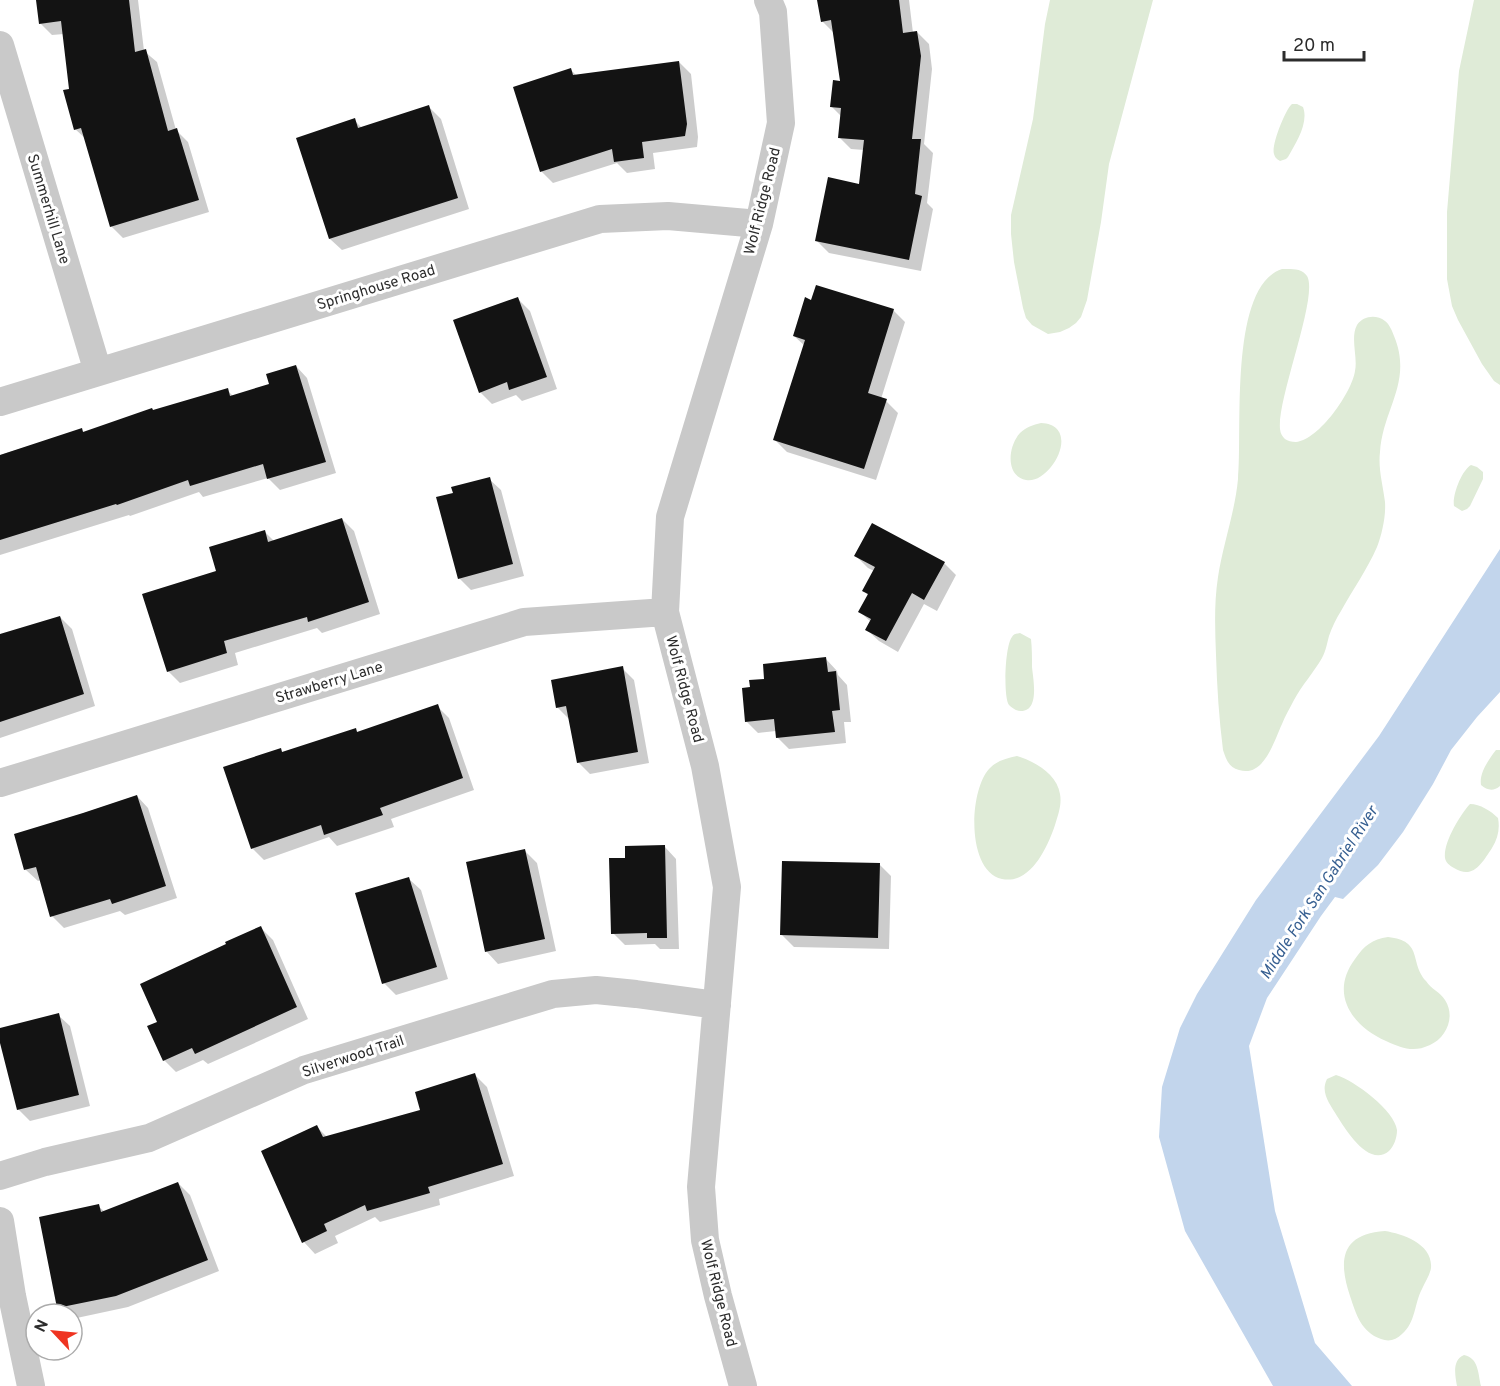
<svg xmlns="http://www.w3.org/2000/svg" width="1500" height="1386" viewBox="0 0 1500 1386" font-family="Overpass,sans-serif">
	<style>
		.green { fill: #dfebd7 }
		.water { fill: #c2d5ec }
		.shadow { fill: #0003 }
		.building { fill: #131313 }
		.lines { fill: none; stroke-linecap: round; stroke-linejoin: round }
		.minor { stroke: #c9c9c9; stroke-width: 28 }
		.labels { text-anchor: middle; stroke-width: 6; stroke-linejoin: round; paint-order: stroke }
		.street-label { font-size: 15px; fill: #2c2c2c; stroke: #fff }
		.water-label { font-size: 16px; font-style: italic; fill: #365f91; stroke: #fff }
	</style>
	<rect width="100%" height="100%" fill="#fff"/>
	<path class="green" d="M 1050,0 L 1153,0 L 1109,164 L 1101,222 L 1087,300 L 1081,317 L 1076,323 L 1069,328 L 1060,332 L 1048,334 L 1032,325 L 1026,318 L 1023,308 L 1014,262 L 1011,234 L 1011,215 L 1033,119 L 1045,24 Z
		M 1474,0 L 1500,0 L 1500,385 L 1494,381 L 1482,364 L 1458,320 L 1452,306 L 1447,279 L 1447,212 L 1459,71 Z
		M 1292,104 L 1297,104 L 1303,107 C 1309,123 1296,143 1288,157 L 1286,159 L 1280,161 C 1277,159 1275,158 1274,154 C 1271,146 1285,110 1292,104 Z
		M 1282,269 C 1291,269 1302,268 1307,276 C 1319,296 1277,398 1280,429 C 1281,438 1287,442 1296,442 C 1319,440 1352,392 1355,371 C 1358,357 1350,338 1357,325 C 1363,316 1376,314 1385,321 C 1390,325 1392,331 1394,336 C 1413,382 1383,408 1380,452 C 1378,469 1383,485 1385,502 C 1386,516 1382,534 1377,547 C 1367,570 1353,589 1341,611 C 1336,619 1332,627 1329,636 C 1327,643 1326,651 1322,658 C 1314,672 1302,685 1294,700 C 1290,708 1285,716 1282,724 C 1274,741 1264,778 1239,770 C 1229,768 1226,759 1223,750 C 1219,719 1217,687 1216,655 C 1215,629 1214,603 1218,577 C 1223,544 1235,512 1238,479 C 1243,432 1228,287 1282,269 Z
		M 1041,423 C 1083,425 1051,485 1026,480 C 1005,476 1008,446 1020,433 C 1026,427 1033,425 1041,423 Z
		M 1471,465 L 1477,467 L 1483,472 L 1483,479 L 1470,506 L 1467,509 L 1462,511 L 1454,506 C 1452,495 1462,470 1471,465 Z
		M 1020,633 L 1031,639 C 1032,648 1032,658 1032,667 C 1033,678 1040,711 1021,711 C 1016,711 1012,708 1009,705 C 1003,697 1005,645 1012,637 C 1014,633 1016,634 1020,633 Z
		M 1496,750 L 1500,750 L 1500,786 C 1493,792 1487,790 1481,785 C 1479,773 1489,759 1496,750 Z
		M 1017,756 C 1034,761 1057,774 1060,794 C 1062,805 1058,815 1055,825 C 1048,846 1031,885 1002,879 C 966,871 969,791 989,769 C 996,761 1007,758 1017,756 Z
		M 1470,804 C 1480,804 1491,811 1498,818 C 1500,829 1498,838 1492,848 C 1482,863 1473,880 1454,868 C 1449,865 1446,863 1445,858 C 1443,843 1460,815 1470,804 Z
		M 1388,937 C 1424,941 1409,962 1426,981 C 1431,989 1440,992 1445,1000 C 1456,1017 1446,1038 1430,1045 C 1413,1053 1402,1048 1386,1041 C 1352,1026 1329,994 1355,959 C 1364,946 1372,939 1388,937 Z
		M 1336,1075 C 1354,1080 1395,1111 1397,1130 C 1397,1138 1394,1146 1389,1151 C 1369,1168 1346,1130 1337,1116 C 1330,1104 1320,1093 1327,1079 Z
		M 1385,1231 C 1403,1234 1433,1244 1431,1268 C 1430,1275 1425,1282 1422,1289 C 1414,1304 1416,1322 1402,1334 C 1396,1340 1389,1342 1381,1339 C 1361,1332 1356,1314 1350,1296 C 1338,1260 1341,1234 1385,1231 Z
		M 1464,1355 C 1479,1358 1478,1374 1481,1386 L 1457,1386 C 1455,1375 1452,1360 1464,1355 Z"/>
	<path class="water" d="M 1500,549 L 1500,692 L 1477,717 L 1451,750 L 1433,784 L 1403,832 L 1378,865 L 1343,899 L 1335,897 L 1321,916 L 1267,998 L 1249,1046 L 1275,1211 L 1315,1343 L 1352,1386 L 1273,1386 L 1185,1231 L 1159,1137 L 1162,1087 L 1180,1028 L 1197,994 L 1256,900 L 1379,736 Z"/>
	<path class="shadow" d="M 37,0 L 138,0 L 144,51 L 157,62 L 176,130 L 188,142 L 209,212 L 123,238 L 111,226 L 86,139 L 75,129 L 64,34 L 52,35 L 40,23 Z
		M 829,0 L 909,0 L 913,33 L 917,32 L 929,44 L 932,69 L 924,144 L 933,153 L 927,203 L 933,209 L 921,271 L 829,253 L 817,241 L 860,185 L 864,150 L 851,149 L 839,137 L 841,116 L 831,106 L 841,82 L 835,34 L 822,21 Z
		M 679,62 L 691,74 L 698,137 L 697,147 L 653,153 L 655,169 L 627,173 L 617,163 L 553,183 L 542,172 L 514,88 L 570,69 L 577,76 Z
		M 429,107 L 441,119 L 469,209 L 342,250 L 330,239 L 298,139 L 354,120 L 362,128 Z
		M 518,299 L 530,311 L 557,389 L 522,401 L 516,395 L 492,404 L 480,392 Z
		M 812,301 L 893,310 L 905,322 L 881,399 L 886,401 L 898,413 L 876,480 L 787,452 L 775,440 L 805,346 L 794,336 Z
		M 296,366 L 307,378 L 336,473 L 280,490 L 268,478 L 203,497 L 199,492 L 130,516 L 129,515 L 0,555 L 0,455 L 81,430 L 85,433 L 227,390 L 234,397 L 271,385 Z
		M 489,479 L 501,490 L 524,576 L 471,590 L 459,578 L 454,494 Z
		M 342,519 L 354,531 L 380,614 L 322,633 L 317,628 L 235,653 L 238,665 L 180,683 L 168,671 L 218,572 L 264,531 L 274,541 Z
		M 856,556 L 944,563 L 956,575 L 937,611 L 924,604 L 898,652 L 879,641 L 867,630 L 871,622 L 860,612 L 869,596 L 864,591 L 874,571 L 868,568 Z
		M 60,617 L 72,629 L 95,706 L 0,738 L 0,636 Z
		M 826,659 L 837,671 L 838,675 L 847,685 L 851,722 L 844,722 L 846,743 L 789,749 L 777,737 L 776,731 L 758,733 L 746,721 L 751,689 L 766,680 Z
		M 622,668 L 634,680 L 649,763 L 590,774 L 578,762 L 569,719 L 557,707 Z
		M 437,706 L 449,718 L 474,790 L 391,819 L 394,827 L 337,846 L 329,837 L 264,860 L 252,848 L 280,749 L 283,753 L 355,730 L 359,733 Z
		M 137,796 L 148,808 L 177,898 L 125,915 L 120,911 L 64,928 L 52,916 L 41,880 L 38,881 L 26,870 L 16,835 Z
		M 665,847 L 676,859 L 679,949 L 660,949 L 655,944 L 625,945 L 613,933 L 627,859 Z
		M 525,851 L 537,863 L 556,951 L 498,964 L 487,952 Z
		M 879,864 L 891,876 L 889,949 L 794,947 L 782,935 Z
		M 409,879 L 421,890 L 448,979 L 396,995 L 384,983 Z
		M 261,928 L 273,940 L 308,1019 L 208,1064 L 203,1060 L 176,1072 L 164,1060 Z
		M 58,1015 L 70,1026 L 90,1106 L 30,1121 L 18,1109 L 0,1037 L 0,1029 Z
		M 475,1075 L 487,1087 L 514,1176 L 439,1199 L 440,1205 L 380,1222 L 375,1217 L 335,1236 L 338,1243 L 315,1254 L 304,1242 L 317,1127 L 328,1138 L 422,1111 Z
		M 178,1183 L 190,1195 L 219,1271 L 128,1307 L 72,1319 L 72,1314 L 65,1314 L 59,1307 L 98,1206 L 105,1212 Z"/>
	<path class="building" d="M 36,0 L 129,0 L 135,52 L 146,49 L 168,131 L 177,128 L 199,200 L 110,227 L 81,128 L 74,130 L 63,90 L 69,89 L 61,21 L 39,24 Z
		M 817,0 L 899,0 L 903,33 L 917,31 L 921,56 L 912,139 L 921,139 L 915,194 L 922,196 L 909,260 L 815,241 L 828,177 L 859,184 L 864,140 L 838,138 L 841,108 L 830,107 L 833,80 L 840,81 L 831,20 L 821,22 Z
		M 679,61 L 687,124 L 685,136 L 642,142 L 644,158 L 614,162 L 612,149 L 540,172 L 513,87 L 571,68 L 573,75 Z
		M 429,105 L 458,198 L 329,239 L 296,138 L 355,118 L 358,128 Z
		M 816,285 L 894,309 L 868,393 L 887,399 L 864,469 L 773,440 L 805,340 L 793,336 L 805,297 L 811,300 Z
		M 518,297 L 547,377 L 509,390 L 507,382 L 479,393 L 453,320 Z
		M 296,365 L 326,462 L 267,479 L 263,464 L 190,486 L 188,480 L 117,505 L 116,504 L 0,540 L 0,455 L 82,428 L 83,432 L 152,408 L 153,410 L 228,388 L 230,396 L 269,384 L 266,374 Z
		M 490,477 L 513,564 L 458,579 L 436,497 L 453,493 L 451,487 Z
		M 342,518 L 369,602 L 308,622 L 307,617 L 224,641 L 227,653 L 167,672 L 142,594 L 216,571 L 209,547 L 265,530 L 268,542 Z
		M 872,523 L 945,562 L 924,600 L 912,593 L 886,641 L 865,630 L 871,619 L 858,612 L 868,594 L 862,591 L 875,567 L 854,556 Z
		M 60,616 L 84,694 L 0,722 L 0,634 Z
		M 826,657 L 828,672 L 836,671 L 840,710 L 832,711 L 835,732 L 776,738 L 774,719 L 745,722 L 742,688 L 750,687 L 749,680 L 764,679 L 763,664 Z
		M 623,666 L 638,752 L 577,763 L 566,706 L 556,708 L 551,680 Z
		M 438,704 L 463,778 L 380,808 L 383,815 L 324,835 L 321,825 L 251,849 L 223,767 L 281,748 L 282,752 L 356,728 L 357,732 Z
		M 137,795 L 166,886 L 112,904 L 110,899 L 50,917 L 36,867 L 24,870 L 14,834 L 83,813 Z
		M 665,845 L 667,938 L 647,938 L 647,933 L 611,934 L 609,858 L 625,858 L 625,846 Z
		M 525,849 L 545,939 L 485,952 L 466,862 Z
		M 782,861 L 880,863 L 878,938 L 780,935 Z
		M 409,877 L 437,967 L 382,984 L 355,893 Z
		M 261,926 L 297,1007 L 195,1054 L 192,1048 L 163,1061 L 147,1026 L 157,1022 L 140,984 L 226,944 L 225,942 Z
		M 59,1013 L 79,1095 L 17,1110 L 0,1043 L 0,1028 Z
		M 475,1073 L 503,1164 L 428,1187 L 430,1193 L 367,1211 L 365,1205 L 324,1224 L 327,1231 L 302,1243 L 261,1151 L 317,1125 L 323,1137 L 420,1110 L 415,1092 Z
		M 178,1182 L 208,1260 L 116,1296 L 57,1308 L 39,1217 L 99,1204 L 101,1212 Z"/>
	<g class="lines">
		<path class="minor" d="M 0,45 L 98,372
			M 0,402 L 600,219 L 668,216 L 759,224
			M 0,783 L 524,622 L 665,612
			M 0,1176 L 45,1162 L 149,1138 L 304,1070 L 553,994 L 596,990 L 636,994 L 717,1005
			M 0,1221 L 12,1296 L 31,1386
			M 743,1386 L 718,1296 L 705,1240 L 701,1187 L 727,887 L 705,766 L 665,612 L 670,517 L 759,224 L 781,123 L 773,12 L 768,0"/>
	</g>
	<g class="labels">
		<g class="street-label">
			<text transform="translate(762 201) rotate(-76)" y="5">Wolf Ridge Road</text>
			<text transform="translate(49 209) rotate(73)" y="5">Summerhill Lane</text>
			<text transform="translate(376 287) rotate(-17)" y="5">Springhouse Road</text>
			<text transform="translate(329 682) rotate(-17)" y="5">Strawberry Lane</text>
			<text transform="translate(685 689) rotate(75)" y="5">Wolf Ridge Road</text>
			<text transform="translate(353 1056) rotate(-18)" y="5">Silverwood Trail</text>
			<text transform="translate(719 1293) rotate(76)" y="5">Wolf Ridge Road</text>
		</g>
		<g class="water-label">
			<text transform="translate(1318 892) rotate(-57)" y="6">Middle Fork San Gabriel River</text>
		</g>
	</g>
	<g transform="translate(54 1332) rotate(296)"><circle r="28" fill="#ffffff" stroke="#ababab" stroke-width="1.5"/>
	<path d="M0-4.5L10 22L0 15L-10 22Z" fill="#ef3421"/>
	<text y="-9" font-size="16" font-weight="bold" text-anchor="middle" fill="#2c2c2c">N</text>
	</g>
	<path d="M1284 51v9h80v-9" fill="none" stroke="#2c2c2c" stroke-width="3"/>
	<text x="1293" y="51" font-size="18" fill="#2c2c2c" stroke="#ffffff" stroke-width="4.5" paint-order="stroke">20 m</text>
</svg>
